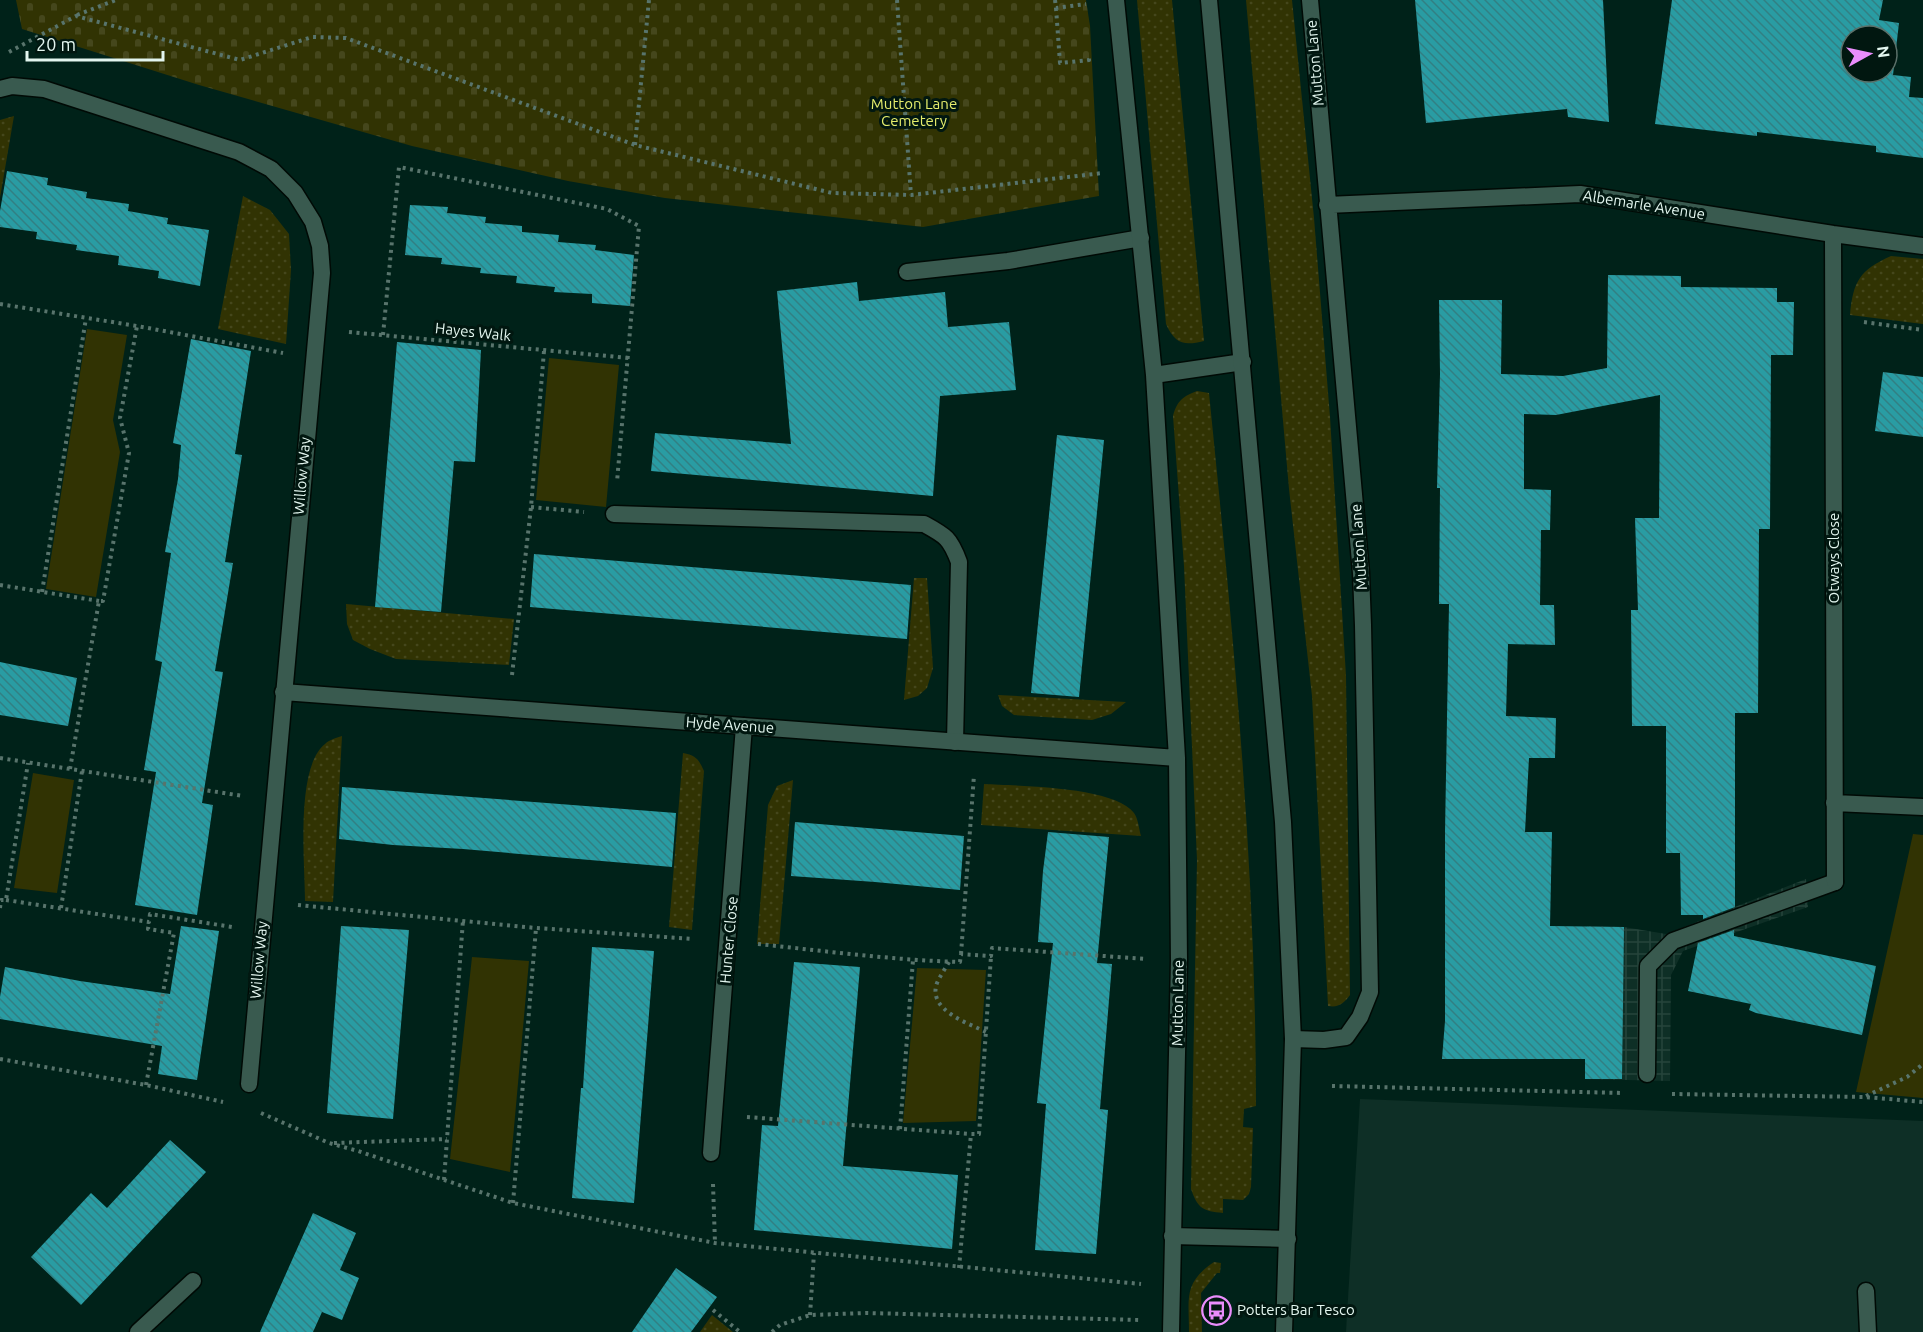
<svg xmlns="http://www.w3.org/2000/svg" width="1923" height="1332" viewBox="0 0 1923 1332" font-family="Ubuntu,sans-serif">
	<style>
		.built { fill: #0e2f26 }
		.industrial { fill: url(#industrial-grid) }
		.grass { fill: url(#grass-dots) }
		.cemetery { fill: url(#cemetery-stones) }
		.park { fill: #313303 }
		.building { fill: url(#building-back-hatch); fill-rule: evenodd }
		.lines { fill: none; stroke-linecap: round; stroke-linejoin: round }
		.service-casing { stroke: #000a05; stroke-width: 19 }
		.minor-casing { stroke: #000a05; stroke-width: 19 }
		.secondary-casing { stroke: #000a05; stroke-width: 19 }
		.path { stroke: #58746c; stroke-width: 4; stroke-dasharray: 3 4.5; stroke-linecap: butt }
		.service { stroke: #395a4f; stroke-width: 16 }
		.minor { stroke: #395a4f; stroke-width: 16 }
		.secondary { stroke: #395a4f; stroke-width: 16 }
		.labels { text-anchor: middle; stroke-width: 6; stroke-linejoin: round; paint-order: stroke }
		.street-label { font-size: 15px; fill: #e3f6ef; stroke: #011710 }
		.park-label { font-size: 15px; fill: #e5ed6c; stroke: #011710 }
		.poi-label { font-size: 15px; fill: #e3f6ef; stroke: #011710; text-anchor: start }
	</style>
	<defs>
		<pattern id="industrial-grid" width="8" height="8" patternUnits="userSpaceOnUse" patternTransform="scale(1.5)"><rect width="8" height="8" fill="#0e2f26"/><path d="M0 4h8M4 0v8" fill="none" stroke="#25443b"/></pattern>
		<pattern id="grass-dots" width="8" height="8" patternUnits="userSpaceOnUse" patternTransform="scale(1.5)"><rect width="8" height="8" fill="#313303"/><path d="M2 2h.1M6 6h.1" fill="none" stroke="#45471c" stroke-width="1.8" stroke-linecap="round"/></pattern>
		<pattern id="cemetery-stones" width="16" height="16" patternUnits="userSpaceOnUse" patternTransform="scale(1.5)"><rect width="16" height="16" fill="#313303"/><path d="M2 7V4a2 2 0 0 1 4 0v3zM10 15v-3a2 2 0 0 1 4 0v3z" fill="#45471c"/></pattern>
		<pattern id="building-back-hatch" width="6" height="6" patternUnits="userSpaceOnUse" patternTransform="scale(1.5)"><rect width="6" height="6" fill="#299ca3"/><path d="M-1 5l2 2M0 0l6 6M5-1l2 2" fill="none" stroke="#327f83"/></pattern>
	</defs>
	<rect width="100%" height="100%" fill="#002219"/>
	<path class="built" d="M 1360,1099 L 1923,1121 L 1923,1332 L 1346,1332 Z"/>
	<path class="industrial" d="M 1806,879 L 1808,907 L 1683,951 L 1671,975 L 1670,1081 L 1585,1079 L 1587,926 L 1624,927 L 1666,934 Z"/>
	<path class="grass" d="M 1137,0 L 1172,0 L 1204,341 C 1184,346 1175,344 1166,324 Z
		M 1246,0 L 1292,0 L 1314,218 L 1330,417 L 1346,676 L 1350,995 C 1344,1003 1339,1008 1328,1006 L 1312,696 L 1289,489 Z
		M 14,116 L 0,198 L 0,120 Z
		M 243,196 L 270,210 L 289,234 L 291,270 L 286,344 L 218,329 Z
		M 1891,256 L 1923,259 L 1923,324 L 1850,315 C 1853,281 1860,270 1891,256 Z
		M 1197,391 L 1209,393 C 1233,630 1256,867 1256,1106 L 1244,1109 L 1243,1127 L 1253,1128 L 1251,1187 L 1249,1194 L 1243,1200 L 1223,1199 L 1223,1213 C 1203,1211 1198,1209 1191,1189 L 1197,860 L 1184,566 L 1173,416 C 1177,401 1183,396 1197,391 Z
		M 914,578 L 927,578 L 933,668 L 927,688 L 918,696 L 904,700 Z
		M 346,604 L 514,619 L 509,665 L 396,659 L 370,649 L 353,640 L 347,624 Z
		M 998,695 L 1126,702 L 1111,714 L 1092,720 L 1014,715 L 1002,706 Z
		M 342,736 L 333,902 L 305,901 C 305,863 295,768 325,744 C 329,740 336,738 342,736 Z
		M 683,753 C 696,755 699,760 704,771 L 692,930 L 669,927 Z
		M 793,780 L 779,944 L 757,944 L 768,805 L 777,786 Z
		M 984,784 C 1017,786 1114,786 1134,813 C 1138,818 1139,829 1141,836 L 981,825 Z
		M 1214,1262 L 1221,1263 L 1220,1273 L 1217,1273 L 1201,1293 L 1202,1332 L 1189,1332 C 1189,1298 1183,1283 1214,1262 Z
		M 712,1315 L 733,1332 L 700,1332 Z"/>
	<path class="cemetery" d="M 16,0 L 1086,0 L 1090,26 L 1099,196 L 923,227 L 665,198 L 568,181 L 412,146 L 199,85 L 22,29 Z"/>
	<path class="park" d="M 87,329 L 127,335 L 113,420 L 120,452 L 96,597 L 46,589 Z
		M 549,358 L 619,365 L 606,507 L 536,500 Z
		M 33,773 L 74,780 L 57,893 L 14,888 Z
		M 1913,834 L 1923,835 L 1923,1098 L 1856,1092 Z
		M 472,957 L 529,961 L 510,1172 L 450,1159 Z
		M 917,968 L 986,970 L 976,1121 L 903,1123 Z"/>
	<path class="building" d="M 1415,0 L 1603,0 L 1609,122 L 1568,117 L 1567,109 L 1426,123 Z
		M 1672,0 L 1883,0 L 1879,20 L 1899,23 L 1893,75 L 1911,77 L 1909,97 L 1923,98 L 1923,158 L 1876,152 L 1876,146 L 1815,139 L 1757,132 L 1757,136 L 1655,124 ZM 1851,36 L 1887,36 L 1887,72 L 1851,72 Z
		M 7,171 L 48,178 L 47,185 L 87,192 L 86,198 L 129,204 L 128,211 L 168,218 L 167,224 L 209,230 L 200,286 L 158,278 L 159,271 L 118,265 L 119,256 L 76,250 L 77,245 L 36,239 L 37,232 L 0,227 L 0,211 Z
		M 410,205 L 448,207 L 447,213 L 486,217 L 485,223 L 522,226 L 522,232 L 559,235 L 558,242 L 596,245 L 595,250 L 634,255 L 630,306 L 592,303 L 592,294 L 554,292 L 555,287 L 516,283 L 517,276 L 480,273 L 481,268 L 441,264 L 442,258 L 405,255 Z
		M 1608,275 L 1681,276 L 1681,287 L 1777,288 L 1777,302 L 1794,302 L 1793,355 L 1771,355 L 1770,529 L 1759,529 L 1758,713 L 1735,713 L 1735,907 L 1703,919 L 1703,915 L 1681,915 L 1680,853 L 1666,853 L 1666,726 L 1632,726 L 1631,610 L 1638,610 L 1635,518 L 1659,518 L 1660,395 L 1556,415 L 1524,414 L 1524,489 L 1551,490 L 1550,530 L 1541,530 L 1540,605 L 1554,605 L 1555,645 L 1508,644 L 1506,716 L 1556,718 L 1555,758 L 1529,758 L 1525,832 L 1552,832 L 1550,926 L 1624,927 L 1622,1079 L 1585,1079 L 1585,1059 L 1442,1059 L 1445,1021 L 1445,832 L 1449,604 L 1439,604 L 1440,488 L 1437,488 L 1440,374 L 1439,300 L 1502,300 L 1501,374 L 1563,376 L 1607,368 Z
		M 857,282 L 859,301 L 945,292 L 948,327 L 1009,322 L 1016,390 L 940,396 L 933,496 L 651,471 L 655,433 L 791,444 L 777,291 Z
		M 191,339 L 251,351 L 235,454 L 242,455 L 225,562 L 233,563 L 215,671 L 223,672 L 202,803 L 213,805 L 197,915 L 135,905 L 156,772 L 144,770 L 162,662 L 155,660 L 171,553 L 165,552 L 178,479 L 181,445 L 173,443 Z
		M 397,342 L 481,350 L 475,462 L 454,461 L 441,612 L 375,607 Z
		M 1883,372 L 1923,377 L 1923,437 L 1875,431 Z
		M 1057,435 L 1104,440 L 1079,697 L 1031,693 Z
		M 534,554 L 911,585 L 907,639 L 530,607 Z
		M 0,662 L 77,678 L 68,726 L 0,715 Z
		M 342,787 L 676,813 L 672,867 L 463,849 L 393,845 L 339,839 Z
		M 795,822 L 964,836 L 960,890 L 875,882 L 791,876 Z
		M 1048,832 L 1109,837 L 1097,963 L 1112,964 L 1100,1109 L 1108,1110 L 1096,1254 L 1035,1250 L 1046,1104 L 1037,1103 L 1053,943 L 1038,942 L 1043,871 Z
		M 181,926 L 219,931 L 197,1080 L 158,1074 L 162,1046 L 0,1019 L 0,997 L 5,967 L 80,981 L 170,994 Z
		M 341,926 L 409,930 L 393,1119 L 327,1113 Z
		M 1734,930 L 1734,936 L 1876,966 L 1862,1035 L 1756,1013 L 1749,1010 L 1751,1004 L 1688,991 L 1698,943 Z
		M 592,947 L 654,951 L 634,1203 L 572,1198 L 581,1088 L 583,1088 Z
		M 794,962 L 860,967 L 843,1166 L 958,1175 L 952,1249 L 754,1230 L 762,1125 L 778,1126 Z
		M 170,1140 L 206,1172 L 81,1305 L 31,1257 L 91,1193 L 107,1208 Z
		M 313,1213 L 356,1233 L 340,1270 L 359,1278 L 342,1320 L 322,1312 L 313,1332 L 260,1332 Z
		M 676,1268 L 717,1297 L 691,1332 L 632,1332 Z"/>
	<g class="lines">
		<defs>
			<path id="service" d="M 907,272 L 1008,261 L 1141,238
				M 614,514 L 924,524 C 946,536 950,538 959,562 L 955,742
				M 1647,1074 L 1648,966 L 1673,941 L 1835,882
				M 1866,1291 L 1868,1332"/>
			<path id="minor" d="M 1116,0 L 1154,375 L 1177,758 L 1179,961 L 1171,1332
				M 0,89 L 12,86 L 44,89 L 239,152 L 271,169 L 295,193 L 313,222 L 320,246 L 322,273 L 249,1084
				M 1327,205 L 1580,194 L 1833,234 L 1923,246
				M 1833,234 L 1835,882
				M 1154,375 L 1243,362
				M 283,692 L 1177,758
				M 1834,803 L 1923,807
				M 1293,1039 L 1324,1040 L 1346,1037 L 1360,1017 L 1370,992 L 1363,625 L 1361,573 L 1310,0
				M 711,1153 L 744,726
				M 1172,1236 L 1288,1239
				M 138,1332 L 193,1281"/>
			<path id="secondary" d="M 1209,0 L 1283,822 L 1293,1039 L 1284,1332"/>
		</defs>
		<use href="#service" class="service-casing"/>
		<use href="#minor" class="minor-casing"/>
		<use href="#secondary" class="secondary-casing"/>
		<path class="path" d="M 897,0 L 911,195
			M 1055,0 L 1056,8 L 1086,4
			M 1056,8 L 1060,63 L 1089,60 L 1088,57
			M 77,15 L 116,0
			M 9,52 L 76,16 L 240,60 L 312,37 L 346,38 L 635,145 L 832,193 L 911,195 L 1103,173
			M 635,145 L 649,0
			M 0,304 L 137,326 L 283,353
			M 1864,322 L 1923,330
			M 349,332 L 629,358
			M 383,335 L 399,167 L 607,209 L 639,226 L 617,482
			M 531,507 L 584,512
			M 0,585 L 99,601
			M 42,592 L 86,318
			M 512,675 L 531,507 L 544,351
			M 0,758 L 243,796
			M 70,769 L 99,601 L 103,601 L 129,453 L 120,418 L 137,326
			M 6,900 L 149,922 L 150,914 L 232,927
			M 298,905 L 536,928 L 694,939
			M 0,908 L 1,900 L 6,900 L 28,763
			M 61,908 L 82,771
			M 758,944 C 825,951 892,960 960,962 L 961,954 L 991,956 L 992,948 L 1146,959
			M 961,954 L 974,775
			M 949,962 C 945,969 940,976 937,983 C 927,1010 968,1023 986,1032
			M 0,1059 L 146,1085 L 223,1102
			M 146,1085 L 174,933 L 148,929 L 149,922
			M 1332,1086 L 1623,1093
			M 1672,1094 L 1865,1097 L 1923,1102
			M 1866,1096 L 1907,1077 L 1923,1064
			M 261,1113 L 329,1143 L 358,1151 L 513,1203 L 715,1243 L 1141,1284
			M 747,1117 L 971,1134
			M 900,1129 L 913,960
			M 334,1143 L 447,1139
			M 444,1180 L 463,920
			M 713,1184 L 715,1243
			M 513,1203 L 536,928
			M 959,1268 L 971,1134 L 979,1134 L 991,956
			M 713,1310 L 740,1332
			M 810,1315 L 814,1253
			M 772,1332 L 780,1325 L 810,1315 L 867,1313 L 1140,1320"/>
		<use href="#service" class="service"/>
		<use href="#minor" class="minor"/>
		<use href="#secondary" class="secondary"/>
	</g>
	<defs>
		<symbol id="bus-ring" viewBox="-11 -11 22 22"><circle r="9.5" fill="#011710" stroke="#ea8dfc" stroke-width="1.5"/><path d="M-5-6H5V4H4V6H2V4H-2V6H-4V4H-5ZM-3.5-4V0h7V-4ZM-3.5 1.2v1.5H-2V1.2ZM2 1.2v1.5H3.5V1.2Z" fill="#ea8dfc"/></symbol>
	</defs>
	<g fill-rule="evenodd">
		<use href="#bus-ring" x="1200" y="1294" width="33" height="33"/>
	</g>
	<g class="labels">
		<g class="street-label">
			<text transform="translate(1315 63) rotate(-95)" y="5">Mutton Lane</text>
			<text transform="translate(1644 205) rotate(9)" y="5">Albemarle Avenue</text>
			<text transform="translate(473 332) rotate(6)" y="5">Hayes Walk</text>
			<text transform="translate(302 476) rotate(-85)" y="5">Willow Way</text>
			<text transform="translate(1359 547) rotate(-94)" y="5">Mutton Lane</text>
			<text transform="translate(1834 558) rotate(-90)" y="5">Otways Close</text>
			<text transform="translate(730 725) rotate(4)" y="5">Hyde Avenue</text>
			<text transform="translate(729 940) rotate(-85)" y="5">Hunter Close</text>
			<text transform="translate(259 960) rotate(-85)" y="5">Willow Way</text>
			<text transform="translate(1178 1003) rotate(-89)" y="5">Mutton Lane</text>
		</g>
		<g class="park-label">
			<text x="914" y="109">Mutton Lane<tspan x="914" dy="17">Cemetery</tspan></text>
		</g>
		<g class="poi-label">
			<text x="1237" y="1315">Potters Bar Tesco</text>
		</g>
	</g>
	<g transform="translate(1869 54) rotate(82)"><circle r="28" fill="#011710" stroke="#5b7069" stroke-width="1.5"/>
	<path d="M0-4.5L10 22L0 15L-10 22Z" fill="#ea8dfc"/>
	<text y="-9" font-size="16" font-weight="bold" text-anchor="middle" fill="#e3f6ef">N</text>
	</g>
	<path d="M27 51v9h136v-9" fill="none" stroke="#e3f6ef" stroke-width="3"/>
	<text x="36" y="51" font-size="18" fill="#e3f6ef" stroke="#011710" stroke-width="4.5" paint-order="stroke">20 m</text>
</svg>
